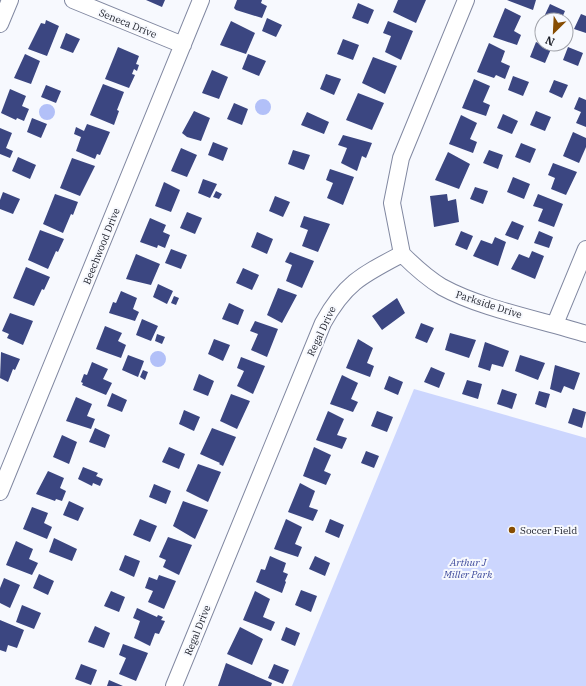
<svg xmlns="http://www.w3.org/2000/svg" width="586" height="686" viewBox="0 0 586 686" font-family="'IBM Plex Serif',serif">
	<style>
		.green { fill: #ccd6fe }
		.water { fill: #b2c0f8 }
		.building { fill: #3b4681 }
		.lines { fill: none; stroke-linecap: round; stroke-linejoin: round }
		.minor-casing { stroke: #8188a1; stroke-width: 18 }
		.minor { stroke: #fff; stroke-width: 16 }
		.poi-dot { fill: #874d02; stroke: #f7f9fe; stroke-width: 1.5 }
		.labels { text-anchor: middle; stroke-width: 4; stroke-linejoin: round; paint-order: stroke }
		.street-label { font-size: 10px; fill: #1b1e28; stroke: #f7f9fe }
		.poi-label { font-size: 10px; fill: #1b1e28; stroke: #f7f9fe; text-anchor: start }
		.park-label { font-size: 10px; font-style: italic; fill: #404d9d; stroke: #f7f9fe }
	</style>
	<rect width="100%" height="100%" fill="#f7f9fe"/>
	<path class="green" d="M 414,389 L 586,438 L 586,686 L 292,686 Z"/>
	<path class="water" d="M255 107a8 8 0 1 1 16 0a8 8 0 1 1-16 0Z
		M39 112a8 8 0 1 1 16 0a8 8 0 1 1-16 0Z
		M150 359a8 8 0 1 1 16 0a8 8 0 1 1-16 0Z"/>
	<path class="building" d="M 146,0 L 165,0 L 162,7 Z
		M 237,0 L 262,0 L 261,3 L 267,6 L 262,18 L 236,10 L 234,8 Z
		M 398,0 L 426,0 L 416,23 L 393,12 Z
		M 507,0 L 536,0 L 533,10 Z
		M 358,3 L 374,10 L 368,24 L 352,18 Z
		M 550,4 L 565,11 L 561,20 L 543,19 Z
		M 505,8 L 521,16 L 514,31 L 521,35 L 517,45 L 493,37 Z
		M 581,14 L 586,16 L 586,33 L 574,29 Z
		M 267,18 L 282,25 L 276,37 L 262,31 Z
		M 46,20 L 59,26 L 47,56 L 28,49 L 41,23 L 45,24 Z
		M 231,21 L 255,33 L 246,54 L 220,45 Z
		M 388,21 L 413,31 L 401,60 L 385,52 L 391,36 L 383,33 Z
		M 66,33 L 80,39 L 73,53 L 60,48 Z
		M 343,39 L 359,45 L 353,60 L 337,54 Z
		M 536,42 L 551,49 L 545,63 L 530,57 Z
		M 489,43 L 505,51 L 501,62 L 510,66 L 505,79 L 496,75 L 494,78 L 477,72 Z
		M 118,47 L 139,56 L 136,64 L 139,65 L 137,71 L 134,69 L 132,74 L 135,75 L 129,88 L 105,79 Z
		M 568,47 L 583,53 L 578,66 L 563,60 Z
		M 25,54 L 40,61 L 31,84 L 14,78 Z
		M 248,54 L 266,61 L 259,76 L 242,69 Z
		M 373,57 L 397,66 L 385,94 L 362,83 Z
		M 212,70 L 228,77 L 219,99 L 202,93 Z
		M 326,74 L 341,79 L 334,95 L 320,89 Z
		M 513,76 L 529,82 L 523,96 L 508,90 Z
		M 474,79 L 490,86 L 483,102 L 490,105 L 486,116 L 462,108 Z
		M 554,80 L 568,85 L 562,98 L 549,92 Z
		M 103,84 L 124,92 L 117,110 L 119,111 L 114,125 L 90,115 Z
		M 46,85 L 61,91 L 56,103 L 41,97 Z
		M 10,89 L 26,96 L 22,106 L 29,109 L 24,121 L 17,118 L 16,120 L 1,113 Z
		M 358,93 L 384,103 L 372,130 L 346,120 Z
		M 579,97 L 586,100 L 586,127 L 576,123 L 581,112 L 574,109 Z
		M 234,103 L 248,109 L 242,125 L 227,119 Z
		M 194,111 L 210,118 L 201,141 L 187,137 L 182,133 Z
		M 536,111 L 551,117 L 545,131 L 530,125 Z
		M 307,112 L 329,122 L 324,134 L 301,125 Z
		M 503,114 L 518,121 L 512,134 L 497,128 Z
		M 461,115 L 477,123 L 470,139 L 477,142 L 473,153 L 449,144 Z
		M 32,118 L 47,124 L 41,138 L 27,132 Z
		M 87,124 L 110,132 L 100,155 L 97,154 L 95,159 L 76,151 L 81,137 L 74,134 L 76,127 L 84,131 Z
		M 0,128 L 12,133 L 6,148 L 13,151 L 10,158 L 0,154 Z
		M 573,132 L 586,138 L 586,147 L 579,163 L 563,156 Z
		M 343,135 L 372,143 L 366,158 L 362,156 L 357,171 L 341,163 L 347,148 L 338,145 Z
		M 213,142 L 228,148 L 223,161 L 208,155 Z
		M 521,143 L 536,149 L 530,163 L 515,157 Z
		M 181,148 L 197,155 L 187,177 L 171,171 Z
		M 293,150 L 310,155 L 304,170 L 288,164 Z
		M 489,150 L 503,155 L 498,169 L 483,163 Z
		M 448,152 L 470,164 L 459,189 L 435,180 Z
		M 18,157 L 36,165 L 30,179 L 12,171 Z
		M 72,158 L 95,166 L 80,196 L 60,188 Z
		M 553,163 L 577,172 L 566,195 L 551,189 L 555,178 L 548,175 Z
		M 330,169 L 354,177 L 343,205 L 327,198 L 333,183 L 326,180 Z
		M 513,177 L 530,184 L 524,199 L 507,192 Z
		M 203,179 L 217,184 L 210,198 L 198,193 Z
		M 164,182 L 180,190 L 171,212 L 155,206 Z
		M 475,187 L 488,191 L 483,204 L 470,199 Z
		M 216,191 L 222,194 L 219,199 L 213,197 Z
		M 3,192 L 20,199 L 13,214 L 0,209 L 0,200 Z
		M 55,194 L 78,202 L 73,215 L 71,214 L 63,233 L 43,224 Z
		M 447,194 L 448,201 L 456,199 L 459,222 L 434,227 L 430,196 Z
		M 538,194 L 563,204 L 554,227 L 538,221 L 543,209 L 533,206 Z
		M 275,196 L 290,202 L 283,217 L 269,211 Z
		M 187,212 L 202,218 L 195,234 L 180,228 Z
		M 304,216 L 330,224 L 318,252 L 302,246 L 308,230 L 300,227 Z
		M 150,218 L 166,225 L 163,232 L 170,235 L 165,248 L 158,245 L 157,248 L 140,242 Z
		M 512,221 L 524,226 L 518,240 L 505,235 Z
		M 40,230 L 64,239 L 58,252 L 56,251 L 48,269 L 28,260 Z
		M 461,231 L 473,236 L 467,250 L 455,245 Z
		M 539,231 L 553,237 L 549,248 L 534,243 Z
		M 257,232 L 273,239 L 267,254 L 251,247 Z
		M 495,237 L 506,242 L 498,266 L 473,256 L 481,240 L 492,244 Z
		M 171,249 L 187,255 L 181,269 L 165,263 Z
		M 532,251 L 544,256 L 535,279 L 511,269 L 519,254 L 529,258 Z
		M 290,252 L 314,261 L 302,288 L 286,281 L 292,265 L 285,262 Z
		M 136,254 L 160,264 L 151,285 L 126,279 Z
		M 26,267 L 50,277 L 44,290 L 42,289 L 34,306 L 13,298 Z
		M 243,268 L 259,275 L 252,290 L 236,283 Z
		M 158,284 L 173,291 L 167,304 L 153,297 Z
		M 278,288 L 297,295 L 282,323 L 267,315 Z
		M 121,291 L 137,298 L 133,309 L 139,312 L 135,321 L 109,313 L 113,302 L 116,303 Z
		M 174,296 L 179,298 L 176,305 L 171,303 Z
		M 397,298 L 405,313 L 382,330 L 372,316 Z
		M 229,303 L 244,310 L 238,325 L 222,319 Z
		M 10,313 L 33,321 L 23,345 L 7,338 L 9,334 L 2,331 Z
		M 142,319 L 158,326 L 151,341 L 136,335 Z
		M 255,321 L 278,329 L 267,357 L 251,350 L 258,334 L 250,331 Z
		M 421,323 L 434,328 L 427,343 L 415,338 Z
		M 105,326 L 122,333 L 118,341 L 126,345 L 121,358 L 96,349 Z
		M 450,333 L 476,340 L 469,358 L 445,350 Z
		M 157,334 L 165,337 L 162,344 L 155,341 Z
		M 214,339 L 230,345 L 223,361 L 208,354 Z
		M 358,339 L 373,348 L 367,363 L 374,366 L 370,377 L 346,368 Z
		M 485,342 L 509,351 L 503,367 L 492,364 L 490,371 L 478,367 Z
		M 1,352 L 20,359 L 15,370 L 13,369 L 8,382 L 0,378 Z
		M 128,355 L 144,361 L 138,377 L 122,370 Z
		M 520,355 L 545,363 L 538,380 L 515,371 Z
		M 241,357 L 265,366 L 253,394 L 237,386 L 244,371 L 237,368 Z
		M 92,362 L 108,369 L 103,379 L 112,383 L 106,395 L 82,385 L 83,383 L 81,382 L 84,374 L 87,375 Z
		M 555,365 L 580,373 L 574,390 L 564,386 L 561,393 L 550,389 Z
		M 431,367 L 445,373 L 439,388 L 424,382 Z
		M 143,370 L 148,372 L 145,380 L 140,377 Z
		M 199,374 L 214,381 L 208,396 L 193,390 Z
		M 342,375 L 358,383 L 351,399 L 358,402 L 353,412 L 330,404 Z
		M 389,376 L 403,382 L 398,395 L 384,389 Z
		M 467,380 L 482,384 L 478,399 L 462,394 Z
		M 502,389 L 517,394 L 512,409 L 497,404 Z
		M 539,391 L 550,394 L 546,408 L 535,404 Z
		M 112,393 L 127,400 L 122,412 L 107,406 Z
		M 231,394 L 250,401 L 237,429 L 220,421 Z
		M 76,397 L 92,404 L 87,416 L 95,419 L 91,429 L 66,421 Z
		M 573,408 L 586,412 L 582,428 L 568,423 Z
		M 184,410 L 200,417 L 194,431 L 179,424 Z
		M 328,411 L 344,419 L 337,435 L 347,438 L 342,449 L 316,440 Z
		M 377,411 L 393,417 L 387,432 L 371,426 Z
		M 95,428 L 110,435 L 105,448 L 89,442 Z
		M 212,428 L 236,437 L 223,466 L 219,464 L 220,463 L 200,454 Z
		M 62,435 L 77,442 L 69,464 L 53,457 Z
		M 169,447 L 185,454 L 179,469 L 162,462 Z
		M 314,447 L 331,455 L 324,471 L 331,474 L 326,485 L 303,476 Z
		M 366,451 L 379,456 L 374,468 L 361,463 Z
		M 198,464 L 221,472 L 208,502 L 186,491 Z
		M 83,467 L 98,473 L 96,476 L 103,479 L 100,486 L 93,483 L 92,486 L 78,479 Z
		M 48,471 L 64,478 L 60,488 L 66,491 L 62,501 L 56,499 L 55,501 L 36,494 Z
		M 300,483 L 315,491 L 309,507 L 318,510 L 313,521 L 288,512 Z
		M 154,484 L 171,491 L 166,504 L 149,497 Z
		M 69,501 L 84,508 L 78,521 L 63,515 Z
		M 183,501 L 208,510 L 195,539 L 173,526 Z
		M 32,507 L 48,513 L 44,523 L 52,527 L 47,539 L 23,529 Z
		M 140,519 L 157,526 L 150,542 L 133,535 Z
		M 286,519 L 302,527 L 295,544 L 302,547 L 298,557 L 274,549 Z
		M 330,519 L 344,525 L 339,538 L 325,532 Z
		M 168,537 L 192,545 L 179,575 L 163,567 L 166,560 L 159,557 Z
		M 54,538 L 77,549 L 72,561 L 49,552 Z
		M 16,541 L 33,549 L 29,559 L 38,563 L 32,575 L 6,565 Z
		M 125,555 L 140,561 L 134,577 L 119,570 Z
		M 270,556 L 286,563 L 283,572 L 288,574 L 285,581 L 286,582 L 282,593 L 256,582 L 261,569 L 265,570 Z
		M 315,556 L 330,563 L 325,576 L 309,569 Z
		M 39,574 L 54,581 L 48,595 L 33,588 Z
		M 159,575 L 176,581 L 164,609 L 148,602 L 153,591 L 145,588 L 149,577 L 157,580 Z
		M 4,578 L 20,585 L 10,608 L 0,603 L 0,588 Z
		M 301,590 L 317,596 L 311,612 L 295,605 Z
		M 111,591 L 125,597 L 119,612 L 104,606 Z
		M 255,591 L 270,599 L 263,617 L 275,622 L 271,631 L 243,620 Z
		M 22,605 L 41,613 L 34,629 L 16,622 Z
		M 137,608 L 157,617 L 158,615 L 163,617 L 161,620 L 165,621 L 159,634 L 155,633 L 150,646 L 134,638 L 140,621 L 133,618 Z
		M 0,620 L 24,630 L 17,648 L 8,645 L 6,652 L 0,650 Z
		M 95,626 L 110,633 L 104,648 L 88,642 Z
		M 240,627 L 263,639 L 252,665 L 227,654 Z
		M 286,627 L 300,633 L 295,646 L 281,640 Z
		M 123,644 L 148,653 L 136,681 L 119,674 L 126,658 L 119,655 Z
		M 226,663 L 272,683 L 271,686 L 218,686 Z
		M 81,664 L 97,670 L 91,685 L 75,679 Z
		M 274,664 L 289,670 L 283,684 L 268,678 Z
		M 109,680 L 123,686 L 107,686 Z"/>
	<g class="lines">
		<defs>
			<path id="minor" d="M 73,0 L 183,45
				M 0,24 L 10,0
				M 402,254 L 392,203 L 401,158 L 466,0
				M 402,254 C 414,266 427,278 442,287 C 482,309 542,320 586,334
				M 555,324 L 586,249
				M 0,492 L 201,0
				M 174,686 L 323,323 C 345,283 362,275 402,254"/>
		</defs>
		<use href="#minor" class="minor-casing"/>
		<use href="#minor" class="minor"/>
	</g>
	<circle class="poi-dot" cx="512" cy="530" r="4"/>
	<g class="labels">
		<g class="street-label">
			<text transform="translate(128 23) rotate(22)" y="4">Seneca Drive</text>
			<text transform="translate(101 246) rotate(-68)" y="4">Beechwood Drive</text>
			<text transform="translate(489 304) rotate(18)" y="4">Parkside Drive</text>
			<text transform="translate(321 331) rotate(-65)" y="4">Regal Drive</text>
			<text transform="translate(197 630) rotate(-68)" y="4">Regal Drive</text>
		</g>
		<g class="poi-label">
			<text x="520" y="534">Soccer Field</text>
		</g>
		<g class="park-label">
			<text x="468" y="566">Arthur J<tspan x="468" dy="12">Miller Park</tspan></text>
		</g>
	</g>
	<g transform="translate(554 32) rotate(204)"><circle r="19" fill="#f7f9fe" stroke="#9fa1a8"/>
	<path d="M0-3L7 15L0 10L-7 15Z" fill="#874d02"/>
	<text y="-6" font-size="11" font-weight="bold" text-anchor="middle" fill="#1b1e28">N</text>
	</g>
</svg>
